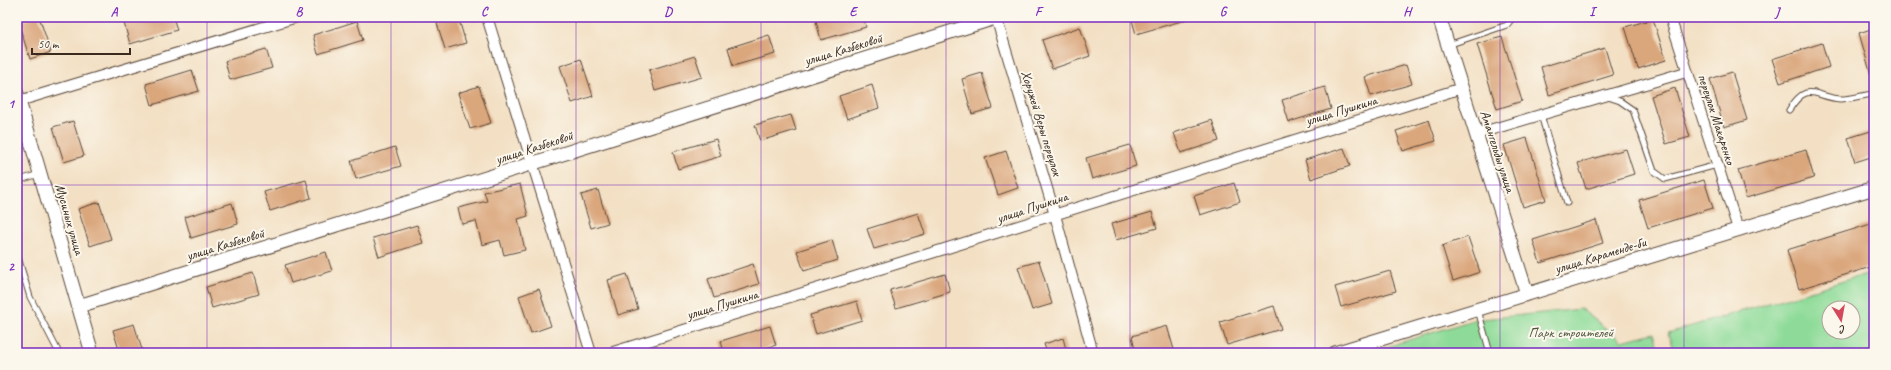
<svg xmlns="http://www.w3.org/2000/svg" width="1891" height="370" viewBox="0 0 1891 370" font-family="Caveat,sans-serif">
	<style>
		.green { fill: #8edb99; stroke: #64825c; fill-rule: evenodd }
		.building { fill: #daa67c }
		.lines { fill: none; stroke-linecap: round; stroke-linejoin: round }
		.service-casing { stroke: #574537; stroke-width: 7 }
		.minor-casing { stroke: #574537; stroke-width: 12 }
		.tertiary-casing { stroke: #574537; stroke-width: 15 }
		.service { stroke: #fff; stroke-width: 5 }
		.minor { stroke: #fff; stroke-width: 10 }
		.tertiary { stroke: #fff; stroke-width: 13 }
		.grid { fill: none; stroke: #7b2cbf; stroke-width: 1; stroke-opacity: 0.55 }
		.labels { text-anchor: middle; stroke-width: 4; stroke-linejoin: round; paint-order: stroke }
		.street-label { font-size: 14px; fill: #3b2a1e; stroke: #fbf7ec }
		.park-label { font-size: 14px; fill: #50563d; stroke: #fbf7ec }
		.neatline { fill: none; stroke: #7b2cbf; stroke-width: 1.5 }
		.grid-label { font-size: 13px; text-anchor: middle; font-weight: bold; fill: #7b2cbf }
	</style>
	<rect width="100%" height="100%" fill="#fbf7ec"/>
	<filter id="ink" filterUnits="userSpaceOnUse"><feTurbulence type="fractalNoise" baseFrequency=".025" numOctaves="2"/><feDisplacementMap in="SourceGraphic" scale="8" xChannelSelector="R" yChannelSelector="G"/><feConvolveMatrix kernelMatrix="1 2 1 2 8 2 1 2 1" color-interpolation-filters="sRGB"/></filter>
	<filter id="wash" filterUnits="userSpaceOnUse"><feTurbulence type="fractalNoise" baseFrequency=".012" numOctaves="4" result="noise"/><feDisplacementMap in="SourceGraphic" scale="16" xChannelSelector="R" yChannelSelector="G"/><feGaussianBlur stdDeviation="0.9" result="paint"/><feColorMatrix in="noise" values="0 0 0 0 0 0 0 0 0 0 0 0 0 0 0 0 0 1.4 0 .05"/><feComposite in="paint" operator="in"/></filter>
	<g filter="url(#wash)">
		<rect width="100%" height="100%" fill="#f3e0c4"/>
		<path class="green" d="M 1874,272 L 1874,353 L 1674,353 L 1668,333 ZM 1829,308 L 1853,308 L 1853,332 L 1829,332 Z
			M 1581,309 L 1622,341 L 1654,333 L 1660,353 L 1367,353 L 1473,320 Z"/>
		<g id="blocks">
			<path class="building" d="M 35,17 L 39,17 L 51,52 L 30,59 L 18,22 Z
				M 143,17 L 173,17 L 177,30 L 130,44 L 124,23 Z
				M 435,17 L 458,17 L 466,43 L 445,49 Z
				M 829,17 L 863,17 L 866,27 L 821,40 L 816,21 Z
				M 1131,17 L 1185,17 L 1185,20 L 1136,34 Z
				M 1653,19 L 1666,60 L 1638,69 L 1625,27 Z
				M 357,21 L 363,40 L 318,54 L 313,35 Z
				M 1080,27 L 1090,56 L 1052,69 L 1042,40 Z
				M 1874,28 L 1874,75 L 1871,75 L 1859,33 Z
				M 769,35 L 775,54 L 733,66 L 728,48 Z
				M 1502,37 L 1522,101 L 1497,109 L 1477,44 Z
				M 1822,43 L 1829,67 L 1780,83 L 1772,59 Z
				M 1605,48 L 1613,75 L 1549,95 L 1541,67 Z
				M 266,49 L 272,68 L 230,80 L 225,61 Z
				M 695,56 L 702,77 L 655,91 L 649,70 Z
				M 581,59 L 593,96 L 572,103 L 560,66 Z
				M 1406,65 L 1412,84 L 1371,96 L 1365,77 Z
				M 192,70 L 199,91 L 152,105 L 146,84 Z
				M 1732,72 L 1747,120 L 1724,127 L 1710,79 Z
				M 982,73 L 993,108 L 972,114 L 962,79 Z
				M 872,85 L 879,108 L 847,119 L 839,96 Z
				M 479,86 L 491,123 L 470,129 L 458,93 Z
				M 1325,87 L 1331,109 L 1289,122 L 1282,100 Z
				M 1675,88 L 1690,137 L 1666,144 L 1651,96 Z
				M 791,115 L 796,130 L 760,141 L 755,125 Z
				M 1212,120 L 1219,141 L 1181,153 L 1174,133 Z
				M 1429,120 L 1436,141 L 1403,151 L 1396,131 Z
				M 73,121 L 84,156 L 64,162 L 53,127 Z
				M 1874,130 L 1874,156 L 1855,162 L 1848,138 Z
				M 1527,138 L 1546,200 L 1523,207 L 1504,145 Z
				M 716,139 L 721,156 L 678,169 L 673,152 Z
				M 1130,145 L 1136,166 L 1092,179 L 1086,158 Z
				M 395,147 L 401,166 L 356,179 L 351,161 Z
				M 1344,148 L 1350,166 L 1311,179 L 1305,160 Z
				M 1626,149 L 1634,174 L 1586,189 L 1578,163 Z
				M 1806,150 L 1814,178 L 1746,198 L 1738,170 Z
				M 1006,151 L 1018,188 L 998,195 L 985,158 Z
				M 306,180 L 311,198 L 270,211 L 264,192 Z
				M 1704,180 L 1713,208 L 1648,228 L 1639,200 Z
				M 1234,183 L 1240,202 L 1200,215 L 1194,196 Z
				M 520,184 L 528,216 L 518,219 L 525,250 L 504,255 L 500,240 L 482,245 L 476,221 L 462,224 L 458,208 L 487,201 L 484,192 Z
				M 598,190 L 608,223 L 591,228 L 581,195 Z
				M 99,202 L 111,239 L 90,246 L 78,209 Z
				M 232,203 L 238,224 L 191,238 L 185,217 Z
				M 1152,212 L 1157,228 L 1116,240 L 1111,224 Z
				M 918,213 L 925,234 L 874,249 L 867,229 Z
				M 1596,220 L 1603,243 L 1540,263 L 1533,240 Z
				M 1874,223 L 1874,266 L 1799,289 L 1787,250 Z
				M 417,225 L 423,243 L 379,257 L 373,238 Z
				M 1468,237 L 1480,272 L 1453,281 L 1442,246 Z
				M 832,240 L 838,260 L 804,271 L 797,251 Z
				M 326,252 L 332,271 L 291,283 L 285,265 Z
				M 1039,261 L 1052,304 L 1032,310 L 1018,267 Z
				M 753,264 L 759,284 L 714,298 L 708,279 Z
				M 1390,271 L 1396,291 L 1341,307 L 1335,287 Z
				M 253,273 L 259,294 L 212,308 L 206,287 Z
				M 627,274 L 638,309 L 618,315 L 608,280 Z
				M 945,274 L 950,292 L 896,308 L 890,290 Z
				M 539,289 L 551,326 L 531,333 L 519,296 Z
				M 857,301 L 862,320 L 816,334 L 810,315 Z
				M 1274,306 L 1281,329 L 1227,345 L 1220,322 Z
				M 134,324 L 143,353 L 120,353 L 113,330 Z
				M 770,326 L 776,345 L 749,353 L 724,353 L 721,341 Z
				M 1167,326 L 1175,353 L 1136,353 L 1132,336 Z
				M 1063,338 L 1067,353 L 1047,353 L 1044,344 Z"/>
		</g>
	</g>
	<g filter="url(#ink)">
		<use href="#blocks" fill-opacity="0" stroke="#574537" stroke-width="1"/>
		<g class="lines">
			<defs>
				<path id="service" d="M 1448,45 L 1507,25 L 1513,17
					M 1608,97 L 1620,101 L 1633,110 L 1654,171 L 1665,179 L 1717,165
					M 1789,110 C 1808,80 1814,97 1840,99 C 1851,99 1863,95 1874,94
					M 1541,115 L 1567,203
					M 17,181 L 39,174
					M 17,254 L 30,297 L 59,353
					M 1478,310 L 1490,353"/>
				<path id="minor" d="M 487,17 L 591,353
					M 996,17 L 1055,215 L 1093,353
					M 1670,17 L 1738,229
					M 19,101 L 297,17
					M 1476,134 L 1686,72
					M 610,353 L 1462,88"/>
				<path id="tertiary" d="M 1439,17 L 1527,294
					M 17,94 L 92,353
					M 79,306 L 998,17
					M 1335,353 L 1874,188"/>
			</defs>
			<use href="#service" class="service-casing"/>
			<use href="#minor" class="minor-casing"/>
			<use href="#tertiary" class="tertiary-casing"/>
			<use href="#service" class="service"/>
			<use href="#minor" class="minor"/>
			<use href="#tertiary" class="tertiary"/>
		</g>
	</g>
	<path class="grid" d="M 207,17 L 207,353M 391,17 L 391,353M 576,17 L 576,353M 761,17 L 761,353M 946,17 L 946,353M 1130,17 L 1130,353M 1315,17 L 1315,353M 1500,17 L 1500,353M 1684,17 L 1684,353M 17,185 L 1874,185"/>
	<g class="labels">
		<g class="street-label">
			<text transform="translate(843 49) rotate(-17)" y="5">улица Казбековой</text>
			<text transform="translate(1341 110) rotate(-17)" y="5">улица Пушкина</text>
			<text transform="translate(1717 119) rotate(72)" y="5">переулок Макаренко</text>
			<text transform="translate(1042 123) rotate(73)" y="5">Хоружей Веры переулок</text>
			<text transform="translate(534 147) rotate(-18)" y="5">улица Казбековой</text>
			<text transform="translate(1498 151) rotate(72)" y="5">Амангельды улица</text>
			<text transform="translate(1032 207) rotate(-18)" y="5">улица Пушкина</text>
			<text transform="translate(70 219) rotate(74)" y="5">Мусиных улица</text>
			<text transform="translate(225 244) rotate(-17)" y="5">улица Казбековой</text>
			<text transform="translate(1600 255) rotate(-17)" y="5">улица Караменде-би</text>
			<text transform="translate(722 304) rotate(-17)" y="5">улица Пушкина</text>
		</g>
		<g class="park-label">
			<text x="1571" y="337">Парк строителей</text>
		</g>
	</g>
	<rect width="1891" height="370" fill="none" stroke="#fbf7ec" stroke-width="44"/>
	<g transform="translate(1841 320) rotate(169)"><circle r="19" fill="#fbf7ec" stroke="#aea59a"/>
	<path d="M0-3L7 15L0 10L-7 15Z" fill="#d1495b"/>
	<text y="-6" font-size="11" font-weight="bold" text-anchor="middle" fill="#3b2a1e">С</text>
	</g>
	<path d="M32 48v6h98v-6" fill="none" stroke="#3b2a1e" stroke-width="2"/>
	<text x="38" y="48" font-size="12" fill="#3b2a1e" stroke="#fbf7ec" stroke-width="3" paint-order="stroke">50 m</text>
	<rect x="22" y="22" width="1847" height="326" class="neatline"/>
	<g class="grid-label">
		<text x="114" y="16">A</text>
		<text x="299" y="16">B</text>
		<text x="484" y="16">C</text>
		<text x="668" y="16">D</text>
		<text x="853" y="16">E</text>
		<text x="1038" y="16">F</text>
		<text x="1223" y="16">G</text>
		<text x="1407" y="16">H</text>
		<text x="1592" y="16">I</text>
		<text x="1777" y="16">J</text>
		<text x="11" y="108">1</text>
		<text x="11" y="271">2</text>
	</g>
</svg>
